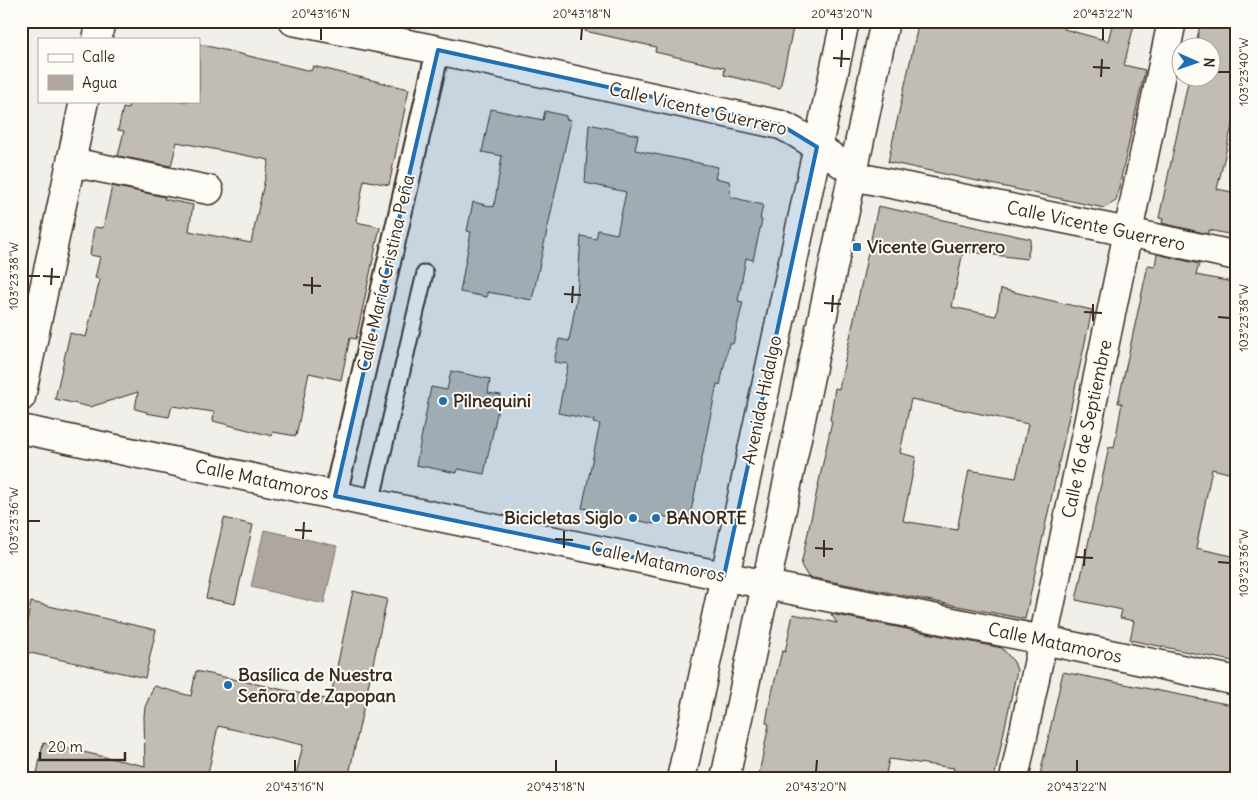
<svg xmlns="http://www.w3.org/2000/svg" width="1258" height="800" viewBox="0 0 1258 800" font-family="Delius,sans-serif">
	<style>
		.water { fill: #aea69f; stroke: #80746b }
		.building { fill: #c1bcb4; stroke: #3b2a1e; fill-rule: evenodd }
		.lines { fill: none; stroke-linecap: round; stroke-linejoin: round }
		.service-casing { stroke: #3b2a1e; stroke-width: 19 }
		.pedestrian-casing { stroke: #3b2a1e; stroke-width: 26 }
		.minor-casing { stroke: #3b2a1e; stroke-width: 31 }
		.secondary-casing { stroke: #3b2a1e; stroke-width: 31 }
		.service { stroke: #fdfcf7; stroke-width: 15 }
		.pedestrian { stroke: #fdfcf7; stroke-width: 22 }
		.minor { stroke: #fdfcf7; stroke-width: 28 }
		.secondary { stroke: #fdfcf7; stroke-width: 28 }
		.marked { fill: #1f6fb2; fill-opacity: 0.2; stroke: #1f6fb2; stroke-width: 4; stroke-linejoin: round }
		.ticks { fill: none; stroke: #3b2a1e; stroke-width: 2 }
		.poi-dot { fill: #1f6fb2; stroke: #fdfcf7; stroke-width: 2 }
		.labels { text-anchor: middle; stroke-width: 4; stroke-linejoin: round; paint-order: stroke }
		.street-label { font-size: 18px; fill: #3b2a1e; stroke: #fdfcf7 }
		.poi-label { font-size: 18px; font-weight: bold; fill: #3b2a1e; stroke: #fdfcf7; text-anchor: start }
		.neatline { fill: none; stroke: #3b2a1e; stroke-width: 2 }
		.ticks-label { font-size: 12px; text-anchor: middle; fill: #3b2a1e }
	</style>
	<rect width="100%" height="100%" fill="#f1efea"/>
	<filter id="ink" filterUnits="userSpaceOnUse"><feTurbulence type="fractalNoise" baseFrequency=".02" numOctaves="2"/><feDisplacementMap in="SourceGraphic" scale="10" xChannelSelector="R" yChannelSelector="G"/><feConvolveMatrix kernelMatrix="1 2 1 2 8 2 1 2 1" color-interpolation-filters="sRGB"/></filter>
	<g filter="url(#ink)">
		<path class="water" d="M 264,530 L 337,546 L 324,604 L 251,587 Z"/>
		<path class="building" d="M 586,21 L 788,21 L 787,27 L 793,28 L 780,88 L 724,75 L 725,68 L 655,52 L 656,47 L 585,31 Z
			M 919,21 L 1066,21 L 1064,29 L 1108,41 L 1113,21 L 1135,21 L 1124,65 L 1145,70 L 1116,201 L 1104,208 L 888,162 Z
			M 1201,21 L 1237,21 L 1237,126 L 1232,126 L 1217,189 L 1237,193 L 1237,236 L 1209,230 L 1208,234 L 1162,223 L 1163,219 L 1159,218 L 1189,78 L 1210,78 L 1210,48 L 1195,48 Z
			M 199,44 L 311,71 L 313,66 L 409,89 L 389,185 L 364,180 L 356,222 L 380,227 L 356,339 L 350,338 L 341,380 L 309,373 L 296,436 L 273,432 L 272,436 L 213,421 L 214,412 L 172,406 L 169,417 L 146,413 L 147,412 L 135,409 L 138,392 L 90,407 L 55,399 L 70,333 L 86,337 L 100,279 L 95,278 L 100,257 L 90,255 L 94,227 L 103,228 L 112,186 L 165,197 L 164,199 L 193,205 L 189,231 L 251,243 L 269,160 L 177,142 L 171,166 L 118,156 L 124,131 L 118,130 L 123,108 L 128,109 L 129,101 L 199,101 Z
			M 491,109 L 543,120 L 545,111 L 566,116 L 566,119 L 571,120 L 532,300 L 487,292 L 487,297 L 460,292 L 471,232 L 467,231 L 473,202 L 494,207 L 502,156 L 482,152 Z
			M 589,124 L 638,135 L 635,150 L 718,167 L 715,178 L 729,181 L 731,197 L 763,205 L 760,219 L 762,220 L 753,260 L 746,258 L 738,301 L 743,302 L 733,344 L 729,343 L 720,385 L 717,384 L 689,521 L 656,515 L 654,524 L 582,508 L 600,424 L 593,423 L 594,420 L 558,413 L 568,364 L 554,362 L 559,339 L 569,341 L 577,296 L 581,236 L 596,239 L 598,230 L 617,234 L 626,192 L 585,183 Z
			M 878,206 L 1031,239 L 1027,259 L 963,251 L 952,307 L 996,316 L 1001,289 L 1092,310 L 1025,619 L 808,577 L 801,565 L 832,421 L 830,420 L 835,388 L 839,389 ZM 911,399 L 1028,424 L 1016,478 L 969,470 L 957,530 L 903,521 L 916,457 L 900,453 Z
			M 1157,254 L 1199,264 L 1196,275 L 1237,283 L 1237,475 L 1212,469 L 1196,548 L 1237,557 L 1237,662 L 1130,640 L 1134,621 L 1120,618 L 1122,610 L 1076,600 L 1109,447 L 1114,448 L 1122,403 L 1118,403 L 1148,265 L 1155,266 Z
			M 451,371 L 490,379 L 488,393 L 501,395 L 484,474 L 458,469 L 457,473 L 416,465 L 431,387 L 447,390 Z
			M 224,518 L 253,525 L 235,604 L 206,598 Z
			M 353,591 L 387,599 L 348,779 L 295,779 L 303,745 L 218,726 L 207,779 L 36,779 L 43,743 L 145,766 L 144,716 L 145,707 L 154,686 L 191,696 L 196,671 L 330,700 Z
			M 31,602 L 156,630 L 145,678 L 21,651 Z
			M 793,614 L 837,623 L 831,614 L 1002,648 L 1014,662 L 1017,670 L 994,779 L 952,779 L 954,768 L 889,759 L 885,779 L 758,779 L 769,724 L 766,723 L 769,705 L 782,651 L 785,652 Z
			M 1063,672 L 1237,706 L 1237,779 L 1039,779 Z"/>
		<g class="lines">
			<defs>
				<path id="service" d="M 371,503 L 425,273"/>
				<path id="pedestrian" d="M 335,496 L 438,50"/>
				<path id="minor" d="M 293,21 L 438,50 L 781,125 C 812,139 837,164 867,179 L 1128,232 L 1237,256
					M 97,39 L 101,21
					M 71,162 L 209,190
					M 21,397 L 84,101
					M 21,429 L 371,503 L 767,585 L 1043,640 L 1237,681
					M 1014,779 L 1172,21"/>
				<path id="secondary" d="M 681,779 L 845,21
					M 725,779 L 885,21"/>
			</defs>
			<use href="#service" class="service-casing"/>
			<use href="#pedestrian" class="pedestrian-casing"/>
			<use href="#minor" class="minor-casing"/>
			<use href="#secondary" class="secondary-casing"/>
			<use href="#service" class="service"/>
			<use href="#pedestrian" class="pedestrian"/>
			<use href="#minor" class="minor"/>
			<use href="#secondary" class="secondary"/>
		</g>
	</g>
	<path class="marked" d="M 438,50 L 781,125 L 817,147 L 724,576 L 335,496 Z"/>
	<path class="ticks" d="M 321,40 L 321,28M 581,40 L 582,28M 842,40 L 842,28M 1103,40 L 1103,28M 833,58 L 850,59M 841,67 L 842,50M 1093,67 L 1110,68M 1218,72 L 1230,72M 1101,77 L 1102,59M 28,276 L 40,276M 43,276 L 60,277M 51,285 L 52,268M 303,285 L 321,286M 312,294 L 312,277M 564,294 L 581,295M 572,303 L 573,286M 824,303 L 841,304M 832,312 L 833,295M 1084,312 L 1102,313M 1218,317 L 1230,318M 1093,321 L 1093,304M 28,521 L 40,521M 295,530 L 312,531M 303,539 L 304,522M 555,539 L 573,540M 564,548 L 564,531M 815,548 L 833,549M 824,557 L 824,540M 1076,557 L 1093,558M 1218,562 L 1230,563M 1084,566 L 1085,549M 295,772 L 295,760M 556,772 L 556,760M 816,772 L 817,760M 1077,772 L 1077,760"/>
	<g class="poi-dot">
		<rect x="852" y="242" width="10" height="10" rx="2.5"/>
		<circle cx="443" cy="401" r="5"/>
		<circle cx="633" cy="518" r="5"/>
		<circle cx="656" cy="518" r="5"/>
		<circle cx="228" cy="685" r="5"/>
	</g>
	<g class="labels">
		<g class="street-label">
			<text transform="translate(698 109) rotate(13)" y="6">Calle Vicente Guerrero</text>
			<text transform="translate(1096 226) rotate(12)" y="6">Calle Vicente Guerrero</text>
			<text transform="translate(386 273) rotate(-77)" y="6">Calle María Cristina Peña</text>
			<text transform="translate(762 400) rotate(-78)" y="6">Avenida Hidalgo</text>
			<text transform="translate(1087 429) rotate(-78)" y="6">Calle 16 de Septiembre</text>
			<text transform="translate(262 480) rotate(12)" y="6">Calle Matamoros</text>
			<text transform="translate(658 562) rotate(12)" y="6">Calle Matamoros</text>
			<text transform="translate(1055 643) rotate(12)" y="6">Calle Matamoros</text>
		</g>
		<g class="poi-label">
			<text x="867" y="253">Vicente Guerrero</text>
			<text x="453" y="407">Pilnequini</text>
			<text x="623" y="524" text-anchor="end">Bicicletas Siglo</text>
			<text x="666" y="524">BANORTE</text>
			<text x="238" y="681">Basílica de Nuestra<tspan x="238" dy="21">Señora de Zapopan</tspan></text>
		</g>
	</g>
	<rect width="1258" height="800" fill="none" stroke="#fdfcf7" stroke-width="55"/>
	<rect x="38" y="38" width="162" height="65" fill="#fdfcf7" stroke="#afa8a0"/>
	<rect x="48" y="54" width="25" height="8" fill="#fdfcf7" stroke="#afa8a0"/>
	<text x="82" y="62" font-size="15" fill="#3b2a1e">Calle</text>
	<rect x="48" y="75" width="25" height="15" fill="#aea69f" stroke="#afa8a0"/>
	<text x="82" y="88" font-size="15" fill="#3b2a1e">Agua</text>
	<g transform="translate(1196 62) rotate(92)"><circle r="24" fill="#fdfcf7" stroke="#afa8a0"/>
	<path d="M0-4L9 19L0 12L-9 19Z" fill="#1f6fb2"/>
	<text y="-8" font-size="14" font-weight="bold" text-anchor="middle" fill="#3b2a1e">N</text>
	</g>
	<path d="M40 752v8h85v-8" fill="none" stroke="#3b2a1e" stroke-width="2.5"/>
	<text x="48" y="752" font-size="15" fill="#3b2a1e" stroke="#fdfcf7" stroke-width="4" paint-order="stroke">20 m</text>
	<rect x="28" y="28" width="1202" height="744" class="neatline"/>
	<g class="ticks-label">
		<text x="321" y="18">20°43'16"N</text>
		<text x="582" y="18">20°43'18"N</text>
		<text x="842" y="18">20°43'20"N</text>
		<text x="1103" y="18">20°43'22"N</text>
		<text transform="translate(1244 72) rotate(-90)" y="4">103°23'40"W</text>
		<text transform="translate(14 276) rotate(-90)" y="4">103°23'38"W</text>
		<text transform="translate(1244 318) rotate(-90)" y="4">103°23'38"W</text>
		<text transform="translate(14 521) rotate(-90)" y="4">103°23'36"W</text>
		<text transform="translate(1244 563) rotate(-90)" y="4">103°23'36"W</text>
		<text x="295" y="791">20°43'16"N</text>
		<text x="556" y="791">20°43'18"N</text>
		<text x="816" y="791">20°43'20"N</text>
		<text x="1077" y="791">20°43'22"N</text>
	</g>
</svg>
